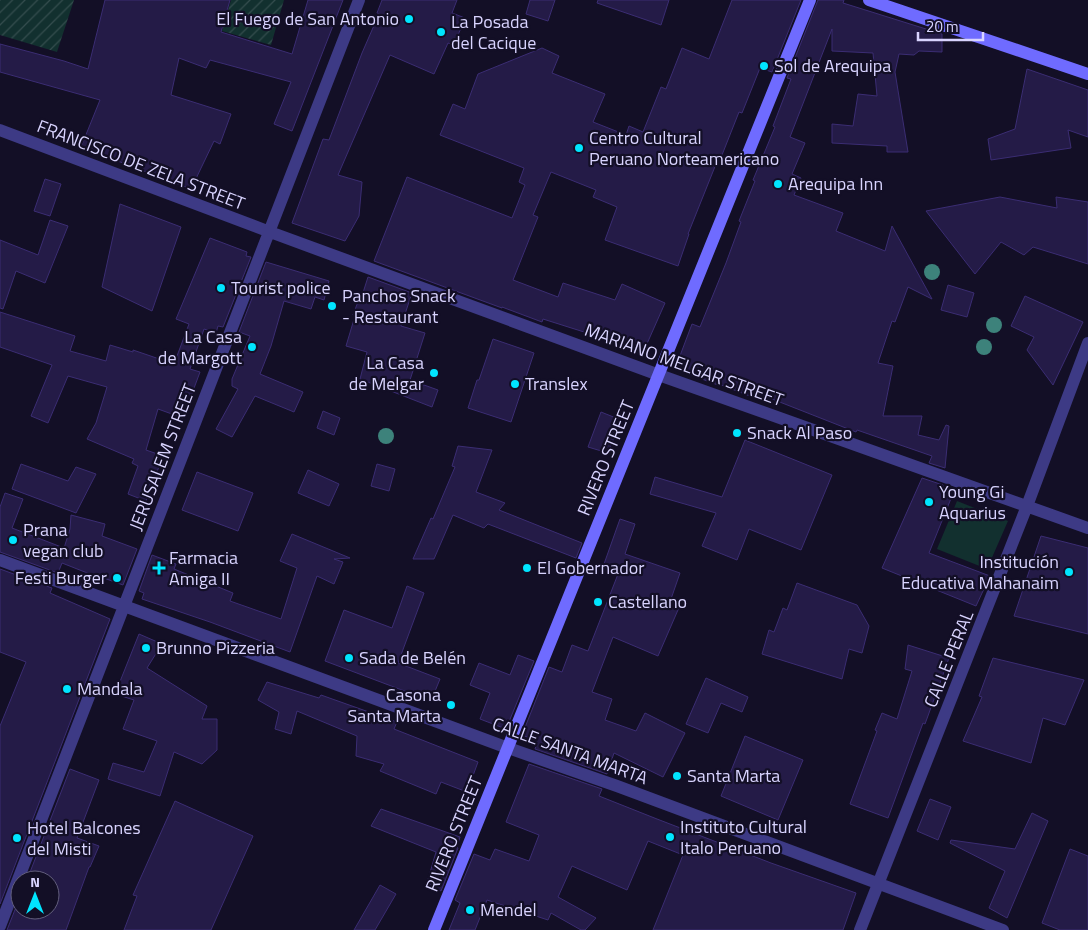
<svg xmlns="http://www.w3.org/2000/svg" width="1088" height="930" viewBox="0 0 1088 930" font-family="'Titillium Web',sans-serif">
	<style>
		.green { fill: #12302f }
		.garden { fill: url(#garden-furrows) }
		.building { fill: #241b47; stroke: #3b2d73 }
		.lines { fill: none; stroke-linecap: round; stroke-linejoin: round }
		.street { stroke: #3d3a85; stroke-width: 12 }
		.secondary { stroke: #6f6bff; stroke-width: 12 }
		.tree { fill: #3d827b }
		.poi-dot { fill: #00e5ff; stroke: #130f26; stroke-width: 2 }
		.labels { text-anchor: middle; stroke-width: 4.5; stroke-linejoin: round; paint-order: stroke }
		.poi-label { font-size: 18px; fill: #d9d4ff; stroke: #130f26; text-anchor: start }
		.street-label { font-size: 18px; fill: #d9d4ff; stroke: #130f26 }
	</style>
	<defs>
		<pattern id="garden-furrows" width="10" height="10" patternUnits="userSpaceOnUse" patternTransform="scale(1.25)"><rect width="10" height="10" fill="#12302f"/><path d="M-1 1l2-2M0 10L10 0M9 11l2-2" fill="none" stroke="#344d4e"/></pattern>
	</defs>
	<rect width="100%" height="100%" fill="#130f26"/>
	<path class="green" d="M 957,501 L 1008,521 L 987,569 L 937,549 Z"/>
	<path class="garden" d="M 0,0 L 74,0 L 57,52 L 0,35 Z
		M 231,0 L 284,0 L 271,45 L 222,31 Z"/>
	<path class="building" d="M 105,0 L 230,0 L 221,32 L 292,54 L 308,0 L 343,0 L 292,131 L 274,124 L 291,82 L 210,60 L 206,68 L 179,58 L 171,95 L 231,114 L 220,144 L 214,141 L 191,189 L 81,147 L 100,100 L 0,72 L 0,44 L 64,61 L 88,69 Z
		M 382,0 L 457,0 L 452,13 L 465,18 L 454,45 L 448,43 L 434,74 L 390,55 L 338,175 L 362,182 L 359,216 L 345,241 L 292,223 L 323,139 L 329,140 L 362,53 L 379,14 L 377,13 Z
		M 530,0 L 555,0 L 548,21 L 526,14 Z
		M 598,0 L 669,0 L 661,25 L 597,3 Z
		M 732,0 L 801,0 L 772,72 L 760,68 L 742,113 L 739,112 L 722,155 L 720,154 L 688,234 L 689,234 L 678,266 L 605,240 L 617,207 L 593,197 L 596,190 L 551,172 L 533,215 L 538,217 L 513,280 L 558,297 L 563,283 L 615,300 L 622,284 L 665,303 L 642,355 L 603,338 L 543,319 L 542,322 L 502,307 L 502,308 L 374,261 L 407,177 L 512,218 L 525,185 L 519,182 L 524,168 L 440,135 L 453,104 L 465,109 L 478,74 L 542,48 L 559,56 L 552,73 L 605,94 L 593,122 L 626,135 L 629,126 L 643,132 L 661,87 L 666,89 L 682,48 L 709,59 Z
		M 818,0 L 844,0 L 843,3 L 942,34 L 942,52 L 919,51 L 914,55 L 899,54 L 895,72 L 908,152 L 887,152 L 887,146 L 832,143 L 832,124 L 853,126 L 858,94 L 877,96 L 873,53 L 832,51 L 832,29 L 790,137 L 805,143 L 792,174 L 801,178 L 794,195 L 843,213 L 836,231 L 885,251 L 892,226 L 932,299 L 908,287 L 895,322 L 892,321 L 878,363 L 893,366 L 883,416 L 922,416 L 918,435 L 939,440 L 946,425 L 949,426 L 945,468 L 929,463 L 932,456 L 857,430 L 856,432 L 767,397 L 765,402 L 719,384 L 718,385 L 675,369 L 692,324 L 700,327 L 726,263 L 741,222 L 739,221 L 755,181 L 753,180 L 775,127 L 773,126 L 791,79 L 787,78 Z
		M 1027,69 L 1088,90 L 1088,137 L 1068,130 L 1071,148 L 991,160 L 988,139 L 1015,129 Z
		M 45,179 L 61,184 L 50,216 L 34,211 Z
		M 1000,197 L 1057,208 L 1056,197 L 1088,202 L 1088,264 L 1033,247 L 1024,255 L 1001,242 L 975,274 L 926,211 Z
		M 120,204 L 181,227 L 152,311 L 102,287 Z
		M 50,220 L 68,226 L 45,283 L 16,271 L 3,309 L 0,308 L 0,240 L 38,255 Z
		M 210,238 L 247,252 L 246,256 L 251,257 L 223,327 L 218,326 L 216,333 L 204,329 L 190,369 L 200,372 L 183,418 L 158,409 L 146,450 L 163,456 L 146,501 L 128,494 L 138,466 L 132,463 L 134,459 L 87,439 L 96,423 L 107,387 L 68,376 L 48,423 L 31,416 L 52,365 L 0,347 L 0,312 L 75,336 L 70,351 L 106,361 L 110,345 L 133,352 L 133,350 L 174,364 L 189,324 L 176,319 Z
		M 266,262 L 329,281 L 324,300 L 315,297 L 311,309 L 284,301 L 271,346 L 260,374 L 303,392 L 294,412 L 255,396 L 232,437 L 216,429 L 238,389 L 232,386 L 232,379 L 250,336 L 239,332 Z
		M 368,277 L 412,293 L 401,326 L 425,333 L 410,380 L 438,390 L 432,407 L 360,379 L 367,352 L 346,346 L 355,316 L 353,315 L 359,299 L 361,299 Z
		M 948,285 L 974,293 L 967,317 L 941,310 Z
		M 1025,296 L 1083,322 L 1053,385 L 1027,350 L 1034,337 L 1011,326 Z
		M 493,339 L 534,353 L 511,422 L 468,408 L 477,380 L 479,380 Z
		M 323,411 L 340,418 L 334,435 L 317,428 Z
		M 601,412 L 621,420 L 608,453 L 588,447 Z
		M 745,440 L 832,475 L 801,550 L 749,529 L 737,560 L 702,546 L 716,513 L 650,494 L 655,477 L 722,497 Z
		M 458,446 L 492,450 L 476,492 L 505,503 L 499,510 L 582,543 L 576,558 L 488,524 L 484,528 L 453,515 L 434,559 L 413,559 L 431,518 L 433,519 L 455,467 L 452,466 Z
		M 21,464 L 68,481 L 76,467 L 96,474 L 76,513 L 12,489 Z
		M 377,464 L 395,469 L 389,491 L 371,486 Z
		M 308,470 L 339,484 L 329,506 L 298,493 Z
		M 197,472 L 253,493 L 238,531 L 182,510 Z
		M 922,478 L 943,485 L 942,492 L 952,496 L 929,553 L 990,576 L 976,606 L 882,568 Z
		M 5,493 L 23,499 L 12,528 L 64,548 L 70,529 L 71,515 L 105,524 L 102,536 L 137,549 L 123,585 L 101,577 L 100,578 L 62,563 L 58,573 L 0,552 L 0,507 Z
		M 620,519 L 635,524 L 625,554 L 680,573 L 671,599 L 681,603 L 658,656 L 613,637 L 592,692 L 612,699 L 605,720 L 636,731 L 645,713 L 685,733 L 663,777 L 614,753 L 607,774 L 535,749 L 537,743 L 534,742 L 535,740 L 522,735 L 549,667 L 562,672 L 572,645 L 588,651 L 620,569 L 604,564 Z
		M 292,534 L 350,558 L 334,559 L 343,562 L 334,584 L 317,576 L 290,652 L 210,622 L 142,599 L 144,593 L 139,591 L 152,555 L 176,564 L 174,569 L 233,593 L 230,601 L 281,619 L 297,568 L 280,561 Z
		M 1041,536 L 1088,548 L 1088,634 L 1014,616 Z
		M 0,569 L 52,588 L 50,593 L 110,619 L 0,904 L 0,726 L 26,662 L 0,652 Z
		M 797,583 L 857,605 L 869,626 L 862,653 L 849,649 L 842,679 L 762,654 L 769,630 L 774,632 L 783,608 L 787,610 Z
		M 407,586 L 424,593 L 398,663 L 440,679 L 431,701 L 325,661 L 344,610 L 392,628 Z
		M 139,634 L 162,644 L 147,668 L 207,706 L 202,719 L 217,719 L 217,750 L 202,764 L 174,752 L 160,796 L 108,779 L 113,763 L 144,772 L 157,741 L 123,729 L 134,700 L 115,694 Z
		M 908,645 L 949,658 L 925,724 L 923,723 L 888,818 L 850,804 L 877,731 L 875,730 L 882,713 L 897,719 L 912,671 L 905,669 Z
		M 518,655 L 534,661 L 506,729 L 480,719 L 490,693 L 470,685 L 479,663 L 510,675 Z
		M 993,658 L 1084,680 L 1065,725 L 1043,718 L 1031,763 L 963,741 L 982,697 L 979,696 Z
		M 706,678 L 748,697 L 742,712 L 721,703 L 708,733 L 686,724 Z
		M 267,682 L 319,698 L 321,695 L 397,722 L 394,729 L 478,762 L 467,792 L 441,782 L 436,794 L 380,771 L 384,764 L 356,756 L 357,736 L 297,711 L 291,734 L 275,729 L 279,712 L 258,700 Z
		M 745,736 L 803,760 L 778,820 L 721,796 Z
		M 529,764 L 602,789 L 599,796 L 657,819 L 771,863 L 856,893 L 843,930 L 653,930 L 683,855 L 648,841 L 627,890 L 572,866 L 558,897 L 596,918 L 585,930 L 581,930 L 551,913 L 548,920 L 487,900 L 475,930 L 449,930 L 460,903 L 455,900 L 474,854 L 490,860 L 495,849 L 529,861 L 539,835 L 506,822 Z
		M 70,769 L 99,780 L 77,838 L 99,846 L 90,867 L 89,867 L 66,930 L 7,930 L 20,897 L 20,910 L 50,910 L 50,880 L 27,880 Z
		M 930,799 L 951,807 L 938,840 L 917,831 Z
		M 175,801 L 253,836 L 211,930 L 124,930 L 137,896 L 133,895 Z
		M 381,809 L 460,837 L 457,847 L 458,848 L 441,891 L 427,883 L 436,852 L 371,826 Z
		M 1032,813 L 1048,821 L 1007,918 L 989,908 L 1005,871 L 950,843 L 951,840 L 1015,849 Z
		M 1070,849 L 1088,856 L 1088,930 L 1060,930 L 1042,923 Z
		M 380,885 L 396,894 L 375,930 L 354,930 Z"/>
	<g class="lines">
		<path class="street" d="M 0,130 L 270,232 L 659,375 L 1088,528
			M 0,560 L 508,748 L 617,786 L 1003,930
			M 0,926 L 359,0
			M 860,930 L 1027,506 L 1088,343"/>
		<path class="secondary" d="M 869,0 L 1088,74
			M 434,930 L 810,0"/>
	</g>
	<g class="tree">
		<circle cx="932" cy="272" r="8"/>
		<circle cx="994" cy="325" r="8"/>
		<circle cx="984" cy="347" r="8"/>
		<circle cx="386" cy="436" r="8"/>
	</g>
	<g class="poi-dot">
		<circle cx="409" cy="19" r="5"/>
		<circle cx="441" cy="32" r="5"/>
		<circle cx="764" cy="66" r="5"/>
		<circle cx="579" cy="148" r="5"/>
		<circle cx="778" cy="184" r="5"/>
		<circle cx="221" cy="288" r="5"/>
		<circle cx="332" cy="306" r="5"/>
		<circle cx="252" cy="347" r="5"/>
		<circle cx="434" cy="373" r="5"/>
		<circle cx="515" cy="384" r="5"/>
		<circle cx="737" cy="433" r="5"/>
		<circle cx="929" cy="502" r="5"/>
		<circle cx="13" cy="540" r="5"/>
		<path d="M156.5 560.5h5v5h5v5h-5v5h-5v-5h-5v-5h5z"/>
		<circle cx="527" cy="568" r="5"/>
		<circle cx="1069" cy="572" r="5"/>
		<circle cx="117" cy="578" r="5"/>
		<circle cx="598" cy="602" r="5"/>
		<circle cx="146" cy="648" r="5"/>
		<circle cx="349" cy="658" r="5"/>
		<circle cx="67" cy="689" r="5"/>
		<circle cx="451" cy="705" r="5"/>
		<circle cx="677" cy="776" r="5"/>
		<circle cx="670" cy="837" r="5"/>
		<circle cx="17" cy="838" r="5"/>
		<circle cx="470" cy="910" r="5"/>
	</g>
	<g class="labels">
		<g class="poi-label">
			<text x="399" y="25" text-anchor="end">El Fuego de San Antonio</text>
			<text x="451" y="28">La Posada<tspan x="451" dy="21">del Cacique</tspan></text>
			<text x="774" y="72">Sol de Arequipa</text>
			<text x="589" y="144">Centro Cultural<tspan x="589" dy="21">Peruano Norteamericano</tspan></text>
			<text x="788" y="190">Arequipa Inn</text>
			<text x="231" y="294">Tourist police</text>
			<text x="342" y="302">Panchos Snack<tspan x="342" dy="21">- Restaurant</tspan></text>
			<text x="242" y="343" text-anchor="end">La Casa<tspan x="242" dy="21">de Margott</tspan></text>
			<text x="424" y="369" text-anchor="end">La Casa<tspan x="424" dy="21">de Melgar</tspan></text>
			<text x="525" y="390">Translex</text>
			<text x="747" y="439">Snack Al Paso</text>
			<text x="939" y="498">Young Gi<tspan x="939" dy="21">Aquarius</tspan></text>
			<text x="23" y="536">Prana<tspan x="23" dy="21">vegan club</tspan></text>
			<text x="169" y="564">Farmacia<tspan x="169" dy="21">Amiga II</tspan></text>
			<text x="1059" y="568" text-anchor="end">Institución<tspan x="1059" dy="21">Educativa Mahanaim</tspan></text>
			<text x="537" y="574">El Gobernador</text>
			<text x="107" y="584" text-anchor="end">Festi Burger</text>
			<text x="608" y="608">Castellano</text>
			<text x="156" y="654">Brunno Pizzeria</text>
			<text x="359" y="664">Sada de Belén</text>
			<text x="77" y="695">Mandala</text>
			<text x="441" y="701" text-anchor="end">Casona<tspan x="441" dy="21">Santa Marta</tspan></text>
			<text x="687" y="782">Santa Marta</text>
			<text x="680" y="833">Instituto Cultural<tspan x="680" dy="21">Italo Peruano</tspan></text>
			<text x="27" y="834">Hotel Balcones<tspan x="27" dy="21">del Misti</tspan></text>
			<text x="480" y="916">Mendel</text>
		</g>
		<g class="street-label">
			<text transform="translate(141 165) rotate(21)" y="6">FRANCISCO DE ZELA STREET</text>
			<text transform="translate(684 365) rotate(20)" y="6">MARIANO MELGAR STREET</text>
			<text transform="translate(163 457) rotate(-69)" y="6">JERUSALEM STREET</text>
			<text transform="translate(606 458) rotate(-68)" y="6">RIVERO STREET</text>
			<text transform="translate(949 659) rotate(-68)" y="6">CALLE PERAL</text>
			<text transform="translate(570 751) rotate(20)" y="6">CALLE SANTA MARTA</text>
			<text transform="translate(454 834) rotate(-68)" y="6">RIVERO STREET</text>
		</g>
	</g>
	<g transform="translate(35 895)"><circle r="24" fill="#130f26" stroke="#625e7d"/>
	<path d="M0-4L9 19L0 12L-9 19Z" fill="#00e5ff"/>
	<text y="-8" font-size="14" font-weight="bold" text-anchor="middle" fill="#d9d4ff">N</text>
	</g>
	<path d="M918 32v8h65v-8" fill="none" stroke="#d9d4ff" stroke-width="2.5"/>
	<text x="926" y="32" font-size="15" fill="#d9d4ff" stroke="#130f26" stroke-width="4" paint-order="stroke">20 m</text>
</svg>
